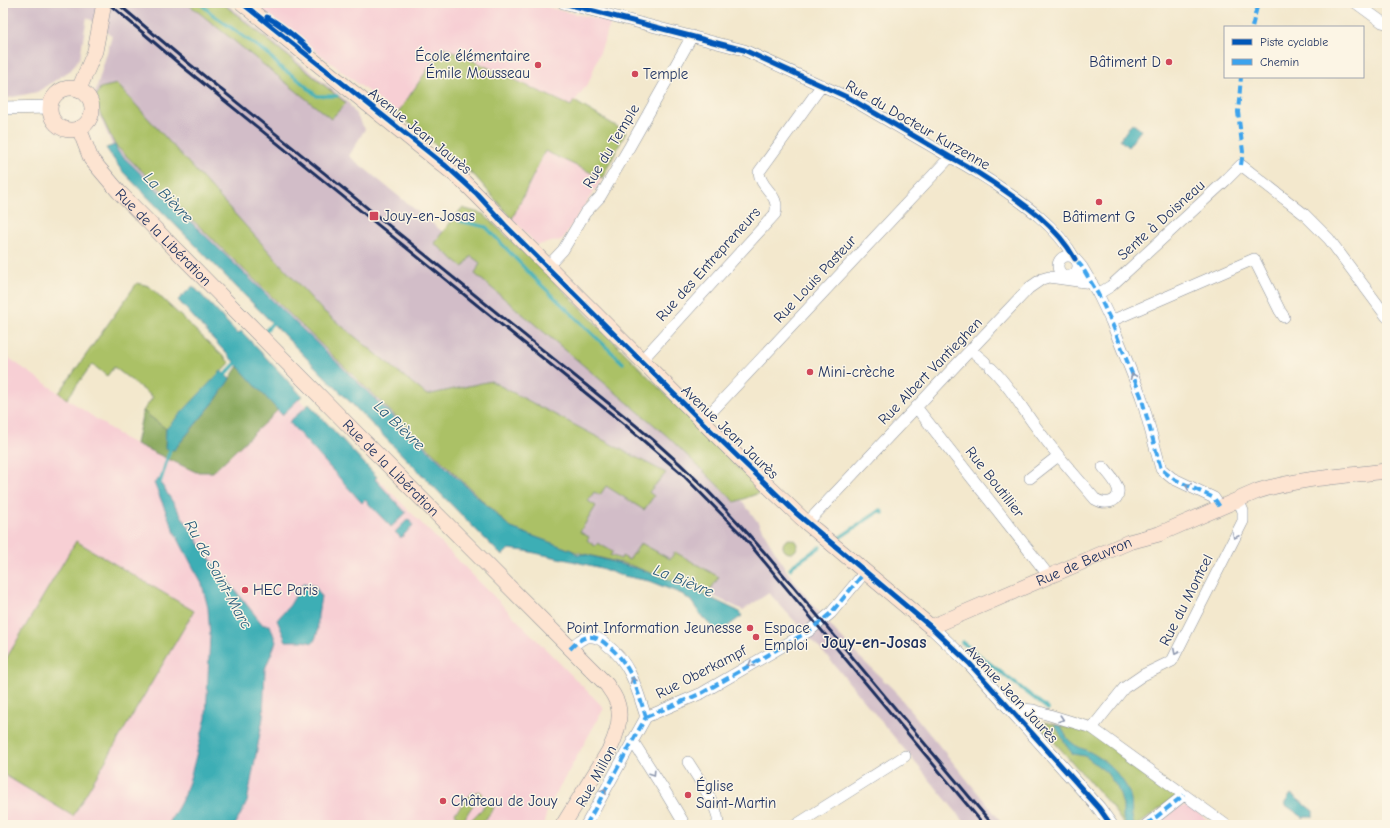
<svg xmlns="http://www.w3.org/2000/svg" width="1390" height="828" viewBox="0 0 1390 828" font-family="'Comic Neue',sans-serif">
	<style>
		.built { fill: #f7cfd4 }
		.industrial { fill: #d2bdc8 }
		.green { fill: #abc166; stroke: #637862 }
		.forest { fill: #88a75b; stroke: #526b5c }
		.water { fill: #3daeb5; stroke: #2c6e8a }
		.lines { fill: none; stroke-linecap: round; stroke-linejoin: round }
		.stream { stroke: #3daeb5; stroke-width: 3.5 }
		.minor-casing { stroke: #878c96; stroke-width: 12 }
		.tertiary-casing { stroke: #878c96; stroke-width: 14 }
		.secondary-casing { stroke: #878c96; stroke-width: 16 }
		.minor { stroke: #fff; stroke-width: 11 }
		.tertiary { stroke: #fff; stroke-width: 13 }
		.secondary { stroke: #fde4d1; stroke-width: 15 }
		.rail { stroke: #1b2f5e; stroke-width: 3 }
		.quiet { stroke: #3da3ed; stroke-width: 4; stroke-dasharray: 8 4; stroke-linecap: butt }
		.cycleway-casing { stroke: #fcf5e5; stroke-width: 8 }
		.cycleway { stroke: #0057b8; stroke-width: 5 }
		.oneway { stroke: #8d97ae }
		.poi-dot { fill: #d1495b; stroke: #fcf5e5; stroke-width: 1.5 }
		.labels { text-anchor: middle; stroke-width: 3; stroke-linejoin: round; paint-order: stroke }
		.poi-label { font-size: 15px; fill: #1b2f5e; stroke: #fcf5e5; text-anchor: start }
		.street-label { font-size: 15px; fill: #1b2f5e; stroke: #fcf5e5 }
		.water-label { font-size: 16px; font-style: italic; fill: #275b7c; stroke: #fcf5e5 }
		.quarter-label { font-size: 17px; font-weight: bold; fill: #1b2f5e; stroke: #fcf5e5 }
	</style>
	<rect width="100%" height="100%" fill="#fcf5e5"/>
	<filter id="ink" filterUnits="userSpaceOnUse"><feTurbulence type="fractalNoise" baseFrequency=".025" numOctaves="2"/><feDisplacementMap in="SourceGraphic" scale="8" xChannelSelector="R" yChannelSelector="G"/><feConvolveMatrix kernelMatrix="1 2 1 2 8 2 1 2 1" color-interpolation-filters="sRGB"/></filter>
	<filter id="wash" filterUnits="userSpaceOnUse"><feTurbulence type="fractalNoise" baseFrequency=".012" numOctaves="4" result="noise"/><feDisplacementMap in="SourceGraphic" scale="16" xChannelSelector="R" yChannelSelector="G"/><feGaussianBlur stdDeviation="0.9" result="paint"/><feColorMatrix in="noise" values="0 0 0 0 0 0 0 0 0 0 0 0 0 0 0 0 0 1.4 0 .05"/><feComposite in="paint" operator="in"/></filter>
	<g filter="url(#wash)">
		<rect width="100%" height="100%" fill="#f3e8cd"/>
		<path class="built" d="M 263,3 L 538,3 L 550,8 L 611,22 L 589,82 L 571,106 L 443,47 L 397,114 L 286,28 L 258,8 Z
			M 545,151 L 602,178 L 596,188 L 562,240 L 537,245 L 512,219 Z
			M 3,354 L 125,439 L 196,472 L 283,383 L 604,708 L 547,810 L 544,825 L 3,825 Z
			M 1188,805 L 1214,825 L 1158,825 L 1177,808 Z"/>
		<path class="industrial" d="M 3,3 L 226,3 L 348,102 L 365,129 L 349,156 L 481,263 L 726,479 L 757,521 L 788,573 L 817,610 L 853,651 L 893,689 L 1004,825 L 967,825 L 832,662 L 769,593 L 743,610 L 687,584 L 502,522 L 113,147 L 93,100 L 112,36 L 87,17 L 80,57 L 71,70 L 37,92 L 3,99 Z"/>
		<path class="green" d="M 187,3 L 222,3 L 346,103 L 331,119 Z
			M 443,47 L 571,106 L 574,101 L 626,132 L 602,178 L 545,151 L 512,219 L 475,176 L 397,114 Z
			M 117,84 L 322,310 L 427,395 L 491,381 L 666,473 L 649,492 L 654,496 L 644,510 L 606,486 L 600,495 L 594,492 L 588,501 L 596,506 L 580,532 L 589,537 L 587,540 L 595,546 L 598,543 L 613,552 L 610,555 L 621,559 L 622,556 L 629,560 L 641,543 L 670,559 L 675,552 L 719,577 L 707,595 L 630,565 L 576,552 L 511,528 L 115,145 L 94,101 L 100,88 Z
			M 462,208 L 483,214 L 546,273 L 762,492 L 735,502 L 666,435 L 475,274 L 480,263 L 471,256 L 463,267 L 434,243 Z
			M 137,283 L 149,286 L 230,363 L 166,429 L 143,411 L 153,397 L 114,367 L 107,376 L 92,364 L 67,399 L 59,393 Z
			M783 546a7 7 0 1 1 14 0a7 7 0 1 1-14 0Z
			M 76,541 L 194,611 L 73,816 L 3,774 L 3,664 Z
			M 1043,722 L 1090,732 L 1184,795 L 1171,800 L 1141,823 L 1136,825 L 1124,825 L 1112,807 L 1040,726 Z
			M 479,791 L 483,794 C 474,803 467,812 462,825 L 456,820 L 457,817 L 455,813 L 473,792 L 475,793 Z
			M 488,798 L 493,802 L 493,806 L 494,808 L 481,825 L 466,825 L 482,809 Z"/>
		<path class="forest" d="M 238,366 L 278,410 L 213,472 L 196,472 L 136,444 L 143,411 L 166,429 L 166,448 L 174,450 L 215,401 Z"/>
		<path class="water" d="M 1132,123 L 1141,130 L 1128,147 L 1120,140 Z
			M 115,145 L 118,152 L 456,477 L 511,528 L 571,550 L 578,555 L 584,554 L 642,570 L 683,585 L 738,611 L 742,616 L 728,626 L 718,632 L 703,618 L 691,601 L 682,594 L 649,581 L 619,575 L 601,568 L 572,561 L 526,551 L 509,549 L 502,556 L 122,171 L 106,148 Z
			M 193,286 L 238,334 L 241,331 L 302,396 L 282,415 L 178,300 Z
			M 221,371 L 230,379 L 215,401 L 174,450 L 165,448 L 166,429 Z
			M 309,404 L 377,477 L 375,479 L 406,513 L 391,527 L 365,500 L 362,503 L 289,422 Z
			M 158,479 L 206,554 L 263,625 L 270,625 L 276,642 L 265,669 L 263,718 L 247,802 L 235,825 L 168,825 L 181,802 L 189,782 L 206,718 L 210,636 L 208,608 L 202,584 L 175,533 L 154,483 Z
			M 408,519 L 413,525 L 401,538 L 395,532 Z
			M 303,583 L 315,586 L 321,596 C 320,602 319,609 318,615 C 317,627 320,631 313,643 L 304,641 L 286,641 L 277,620 L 290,605 Z
			M 1055,725 L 1061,726 C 1064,732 1066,738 1071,742 C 1076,747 1084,749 1090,752 C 1105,760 1117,771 1126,786 C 1135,801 1129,811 1134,825 L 1126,825 L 1123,819 L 1123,805 L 1120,795 L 1117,787 L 1106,772 L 1085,756 L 1073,754 L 1068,748 Z
			M 1291,794 L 1313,811 L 1313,817 L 1305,817 L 1304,818 L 1284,804 Z"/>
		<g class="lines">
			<path class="stream" d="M 200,3 L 212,14 L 268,54 L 281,68 L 295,77 L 317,96 L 337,96
				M 460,221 L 486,227 L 532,276 L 623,363
				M 264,333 L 274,321
				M 223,377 L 238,361
				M 159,486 L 171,446
				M 836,540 L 881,510 L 883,513
				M 790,569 L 792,566 L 820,547
				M 962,642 L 1048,709"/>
		</g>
	</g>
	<g filter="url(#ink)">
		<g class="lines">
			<defs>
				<path id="minor" d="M 563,3 L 744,50 L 849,98 L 950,157 C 965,164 978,173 992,182 C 1023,203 1056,225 1075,259
					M 1356,3 L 1382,22 L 1387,23
					M1058 266a10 10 0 1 1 20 0a10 10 0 1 1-20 0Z
					M 1077,261 L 1082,267 L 1098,294 L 1111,321 L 1141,396 L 1161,469 L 1172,478 L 1214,498 L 1220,507
					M 548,266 L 563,250 L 585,213 L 600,197 L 630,146 L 692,36
					M 1098,294 L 1111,286 L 1225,181 L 1241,165 L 1304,214 L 1329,239 L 1387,317
					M 1111,321 L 1254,259 L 1280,311 L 1284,317
					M 971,350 L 985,362
					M 641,361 L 775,214 C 781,194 760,189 759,172 L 822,85
					M 991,368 C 1009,385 1021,407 1036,427 C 1054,452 1075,475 1095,499 C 1105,505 1120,503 1118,489 C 1116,481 1108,473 1103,467
					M 916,407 L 1049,576
					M 702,422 L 950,157
					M 1030,478 L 1058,456
					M 807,523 L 1029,288 L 1042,279 L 1049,277 L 1092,283
					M 570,649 C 575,644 581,638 588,637 C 595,636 602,640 607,645 C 631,663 637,690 646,717
					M 1010,708 L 1033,710 L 1092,728 L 1226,825
					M 646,717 L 702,693 L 809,631 L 831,613 L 865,572
					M 1092,728 L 1124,688 L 1143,675 L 1172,661 L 1243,521 L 1243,511 L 1238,500
					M 632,740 L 666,793 L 685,825
					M 688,762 C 695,773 723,813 717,825
					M 586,825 L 646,717
					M 796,825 L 905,756
					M 1146,825 L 1184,795"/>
				<path id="tertiary" d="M 3,108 L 50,107
					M 931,627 L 970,664 L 1099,808 L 1111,825"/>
				<g id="secondary">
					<path id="s1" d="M 242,3 L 464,182 L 751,470 L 807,523 L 931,627 L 1129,542 L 1159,534 L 1258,491 C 1299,478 1345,476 1387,471"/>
					<circle cx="71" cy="109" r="21"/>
					<path d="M 79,89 L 95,51 L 104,3"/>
					<path id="s2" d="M 79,128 L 91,159 L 119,192 L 363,440 L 607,685 C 609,689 613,693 615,698 C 624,714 617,734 610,749 L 563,825"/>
				</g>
			</defs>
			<use href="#minor" class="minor-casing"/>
			<use href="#tertiary" class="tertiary-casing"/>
			<use href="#secondary" class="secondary-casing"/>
			<use href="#minor" class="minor"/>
			<use href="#tertiary" class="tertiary"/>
			<use href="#secondary" class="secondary"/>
			<path class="rail" d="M 108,3 L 183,67 L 624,424 L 681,473 L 742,535 L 984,825
				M 117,3 L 187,62 L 628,419 C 678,459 723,504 765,553 L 993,825"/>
			<path class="quiet" d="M 1252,27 L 1258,3
				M 1241,165 L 1243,152 L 1238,112 L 1241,77
				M 1077,261 L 1082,267 L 1098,294 L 1111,321 L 1141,396 L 1161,469 L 1172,478 L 1214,498 L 1220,507
				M 570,649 C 575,644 581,638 588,637 C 595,636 602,640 607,645 C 631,663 637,690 646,717
				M 646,717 L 702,693 L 809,631 L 831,613 L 865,572
				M 586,825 L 646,717
				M 1146,825 L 1184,795"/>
			<defs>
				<path id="cycleway" d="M 242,3 L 446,166 L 477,194 L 505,225 L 702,422 L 796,513 L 931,627 L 970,664 L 1099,808 L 1111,825
					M 563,3 L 744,50 L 849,98 L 950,157 C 965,164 978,173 992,182 C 1023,203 1056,225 1075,259
					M 267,17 C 283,26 297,38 311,51"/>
			</defs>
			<use href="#cycleway" class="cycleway-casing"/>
			<use href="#cycleway" class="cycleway"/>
		</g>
		<defs><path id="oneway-chevron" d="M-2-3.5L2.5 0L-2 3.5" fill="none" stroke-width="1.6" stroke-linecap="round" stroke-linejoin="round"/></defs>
		<g class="oneway">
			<use href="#oneway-chevron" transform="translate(1133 376) rotate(-112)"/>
			<use href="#oneway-chevron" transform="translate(1188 486) rotate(-154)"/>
			<use href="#oneway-chevron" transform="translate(1235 536) rotate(117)"/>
			<use href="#oneway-chevron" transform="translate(1176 652) rotate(117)"/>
			<use href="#oneway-chevron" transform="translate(751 664) rotate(150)"/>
			<use href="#oneway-chevron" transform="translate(633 680) rotate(-112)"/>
			<use href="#oneway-chevron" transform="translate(1061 719) rotate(18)"/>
			<use href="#oneway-chevron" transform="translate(653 773) rotate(57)"/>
			<use href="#oneway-chevron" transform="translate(604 791) rotate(-61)"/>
		</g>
	</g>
	<g class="poi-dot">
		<circle cx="1169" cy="62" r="4"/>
		<circle cx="538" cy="65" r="4"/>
		<circle cx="635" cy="74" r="4"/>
		<circle cx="1099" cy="202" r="4"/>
		<rect x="369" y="211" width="10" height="10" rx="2"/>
		<circle cx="810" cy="372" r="4"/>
		<circle cx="245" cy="590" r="4"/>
		<circle cx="750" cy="628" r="4"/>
		<circle cx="756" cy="637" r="4"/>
		<circle cx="688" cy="795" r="4"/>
		<circle cx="443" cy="801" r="4"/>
	</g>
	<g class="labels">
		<g class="poi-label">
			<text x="530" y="61" text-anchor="end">École élémentaire<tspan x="530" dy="17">Émile Mousseau</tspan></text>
			<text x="1161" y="67" text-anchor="end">Bâtiment D</text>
			<text x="643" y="79">Temple</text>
			<text x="383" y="221">Jouy-en-Josas</text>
			<text x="1099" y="222" text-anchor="middle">Bâtiment G</text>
			<text x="818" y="377">Mini-crèche</text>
			<text x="253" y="595">HEC Paris</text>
			<text x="742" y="633" text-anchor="end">Point Information Jeunesse</text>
			<text x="764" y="633">Espace<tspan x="764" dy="17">Emploi</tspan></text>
			<text x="696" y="791">Église<tspan x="696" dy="17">Saint-Martin</tspan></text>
			<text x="451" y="806">Château de Jouy</text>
		</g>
		<g class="street-label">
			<text transform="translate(918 125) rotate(30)" y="5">Rue du Docteur Kurzenne</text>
			<text transform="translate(420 131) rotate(39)" y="5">Avenue Jean Jaurès</text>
			<text transform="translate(611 146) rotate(-59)" y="5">Rue du Temple</text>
			<text transform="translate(1161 220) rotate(-42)" y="5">Sente à Doisneau</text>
			<text dy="5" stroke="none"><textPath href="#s2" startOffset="140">Rue de la Libération</textPath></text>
			<text transform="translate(708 264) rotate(-48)" y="5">Rue des Entrepreneurs</text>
			<text transform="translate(815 279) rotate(-47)" y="5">Rue Louis Pasteur</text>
			<text transform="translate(930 371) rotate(-46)" y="5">Rue Albert Vantieghen</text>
			<text transform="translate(730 432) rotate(44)" y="5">Avenue Jean Jaurès</text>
			<text dy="5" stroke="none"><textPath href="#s2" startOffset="464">Rue de la Libération</textPath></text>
			<text transform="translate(995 482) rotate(52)" y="5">Rue Boutillier</text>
			<text dy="5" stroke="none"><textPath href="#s1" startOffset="1097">Rue de Beuvron</textPath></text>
			<text transform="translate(1186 600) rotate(-63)" y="5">Rue du Montcel</text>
			<text transform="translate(701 672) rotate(-27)" y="5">Rue Oberkampf</text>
			<text transform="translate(1012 694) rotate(47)" y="5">Avenue Jean Jaurès</text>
			<text transform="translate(596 776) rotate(-61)" y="5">Rue Millon</text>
		</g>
		<g class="water-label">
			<text transform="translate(169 197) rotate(46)" y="6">La Bièvre</text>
			<text transform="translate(400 425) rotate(44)" y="6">La Bièvre</text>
			<text transform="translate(219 574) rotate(61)" y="6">Ru de Saint-Marc</text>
			<text transform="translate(684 580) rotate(22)" y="6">La Bièvre</text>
		</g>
		<g class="quarter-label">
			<text x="874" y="648">Jouy-en-Josas</text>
		</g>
	</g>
	<rect width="1390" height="828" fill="none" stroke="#fcf5e5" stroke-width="16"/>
	<rect x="1224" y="26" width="140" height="52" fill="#fcf5e5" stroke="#a2a6af"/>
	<rect x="1232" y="39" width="20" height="6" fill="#0057b8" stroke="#a2a6af"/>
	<text x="1260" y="46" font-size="12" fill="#1b2f5e">Piste cyclable</text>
	<rect x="1232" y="59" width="20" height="6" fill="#3da3ed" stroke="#a2a6af"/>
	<text x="1260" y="66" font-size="12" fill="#1b2f5e">Chemin</text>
</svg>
